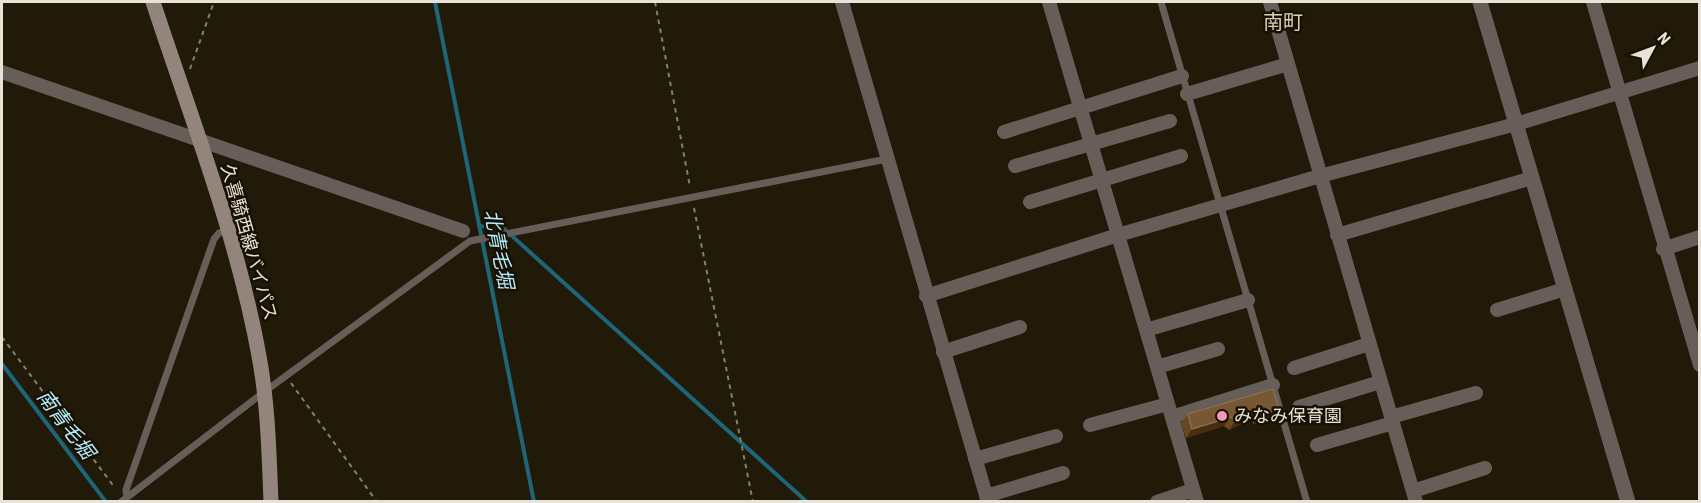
<svg xmlns="http://www.w3.org/2000/svg" width="1701" height="503" viewBox="0 0 1701 503" font-family="'Roboto Condensed','Noto Sans JP',sans-serif">
	<style>
		.lines { fill: none; stroke-linecap: round; stroke-linejoin: round }
		.stream { stroke: #1e6578; stroke-width: 4 }
		.path { stroke: #857f70; stroke-width: 2; stroke-dasharray: 4.5 4.5; stroke-linecap: butt }
		.service { stroke: #675e59; stroke-width: 7 }
		.minor { stroke: #675e59; stroke-width: 14 }
		.tertiary { stroke: #675e59; stroke-width: 15 }
		.secondary { stroke: #94857c; stroke-width: 15 }
		.wall { fill: #694821 }
		.shaded-wall { fill: #462e0f }
		.building { fill: #765834; stroke: #886e4e; stroke-width: 1.5 }
		.poi-dot { fill: #f09ab6; stroke: #181002; stroke-width: 2 }
		.labels { text-anchor: middle; stroke-width: 5; stroke-linejoin: round; paint-order: stroke }
		.street-label { font-size: 18px; fill: #e8e3d8; stroke: #181002 }
		.poi-label { font-size: 18px; fill: #e8e3d8; stroke: #181002; text-anchor: start }
		.neighbourhood-label { font-size: 20px; fill: #dacfb9; stroke: #181002 }
		.water-label { font-size: 20px; font-style: italic; fill: #b5edfe; stroke: #181002 }
	</style>
	<rect width="100%" height="100%" fill="#211a08"/>
	<g class="lines">
		<path class="stream" d="M 435,2 L 534,502
			M 479,226 L 502,227 L 807,502
			M 2,364 L 106,502"/>
		<path class="path" d="M 655,2 L 690,187
			M 190,69 L 214,2
			M 694,208 L 753,502
			M 2,337 L 115,488
			M 291,383 L 377,502"/>
		<path class="service" d="M 1161,2 L 1307,502
			M 127,497 L 126,490 L 214,239 L 219,233 L 227,230
			M 121,502 L 264,392 L 470,241 L 887,159"/>
		<path class="minor" d="M 842,2 L 988,502
			M 1049,2 L 1197,502
			M 1270,2 L 1416,502
			M 1593,2 L 1700,365
			M 2,72 L 463,231
			M 1187,94 L 1288,64
			M 1004,132 L 1182,76
			M 1015,166 L 1170,121
			M 1030,202 L 1181,156
			M 1337,235 L 1532,178
			M 1663,249 L 1700,237
			M 926,296 L 1118,235 L 1320,176 L 1516,124 L 1700,68
			M 1497,310 L 1565,289
			M 1146,330 L 1248,300
			M 943,352 L 1020,327
			M 1157,367 L 1218,349
			M 1294,368 L 1369,344
			M 1299,407 L 1380,382
			M 1172,417 L 1273,385
			M 1391,417 L 1476,393
			M 1090,425 L 1168,404
			M 1317,445 L 1393,423
			M 975,459 L 1056,436
			M 1413,491 L 1485,468
			M 986,496 L 1063,473
			M 1157,502 L 1193,490"/>
		<path class="tertiary" d="M 1480,2 L 1628,502"/>
		<path class="secondary" d="M 153,2 C 191,118 237,235 259,356 C 268,404 269,453 271,502"/>
	</g>
	<path class="wall" d="M 1279,410 L 1273,419 L 1253,424 L 1252,419 L 1229,430 L 1224,426 L 1186,438 L 1181,423 L 1188,414 Z"/>
	<path class="shaded-wall" d="M 1258,410 L 1252,419 L 1229,430 L 1235,421 Z
		M 1279,410 L 1273,419 L 1253,424 L 1260,415 Z
		M 1231,417 L 1224,426 L 1186,438 L 1192,429 Z"/>
	<path class="building" d="M 1273,389 L 1279,410 L 1260,415 L 1258,410 L 1235,421 L 1231,417 L 1192,429 L 1188,414 Z"/>
	<circle class="poi-dot" cx="1222" cy="416" r="6"/>
	<g class="labels">
		<g class="street-label">
			<text transform="translate(249 242) rotate(74)" y="6">久喜騎西線バイパス</text>
		</g>
		<g class="poi-label">
			<text x="1234" y="422">みなみ保育園</text>
		</g>
		<g class="neighbourhood-label">
			<text x="1283" y="29">南町</text>
		</g>
		<g class="water-label">
			<text transform="translate(499 249) rotate(79)" y="7">北青毛堀</text>
			<text transform="translate(66 424) rotate(53)" y="7">南青毛堀</text>
		</g>
	</g>
	<rect width="1701" height="503" fill="none" stroke="#e8e3d8" stroke-width="6"/>
	<g transform="translate(1653 48) rotate(49)" stroke="#181002" stroke-width="4.5" paint-order="stroke">
	<path d="M0-4.5L10 22L0 15L-10 22Z" fill="#e8e3d8"/>
	<text y="-9" font-size="16" font-weight="bold" text-anchor="middle" fill="#e8e3d8">N</text>
	</g>
</svg>
